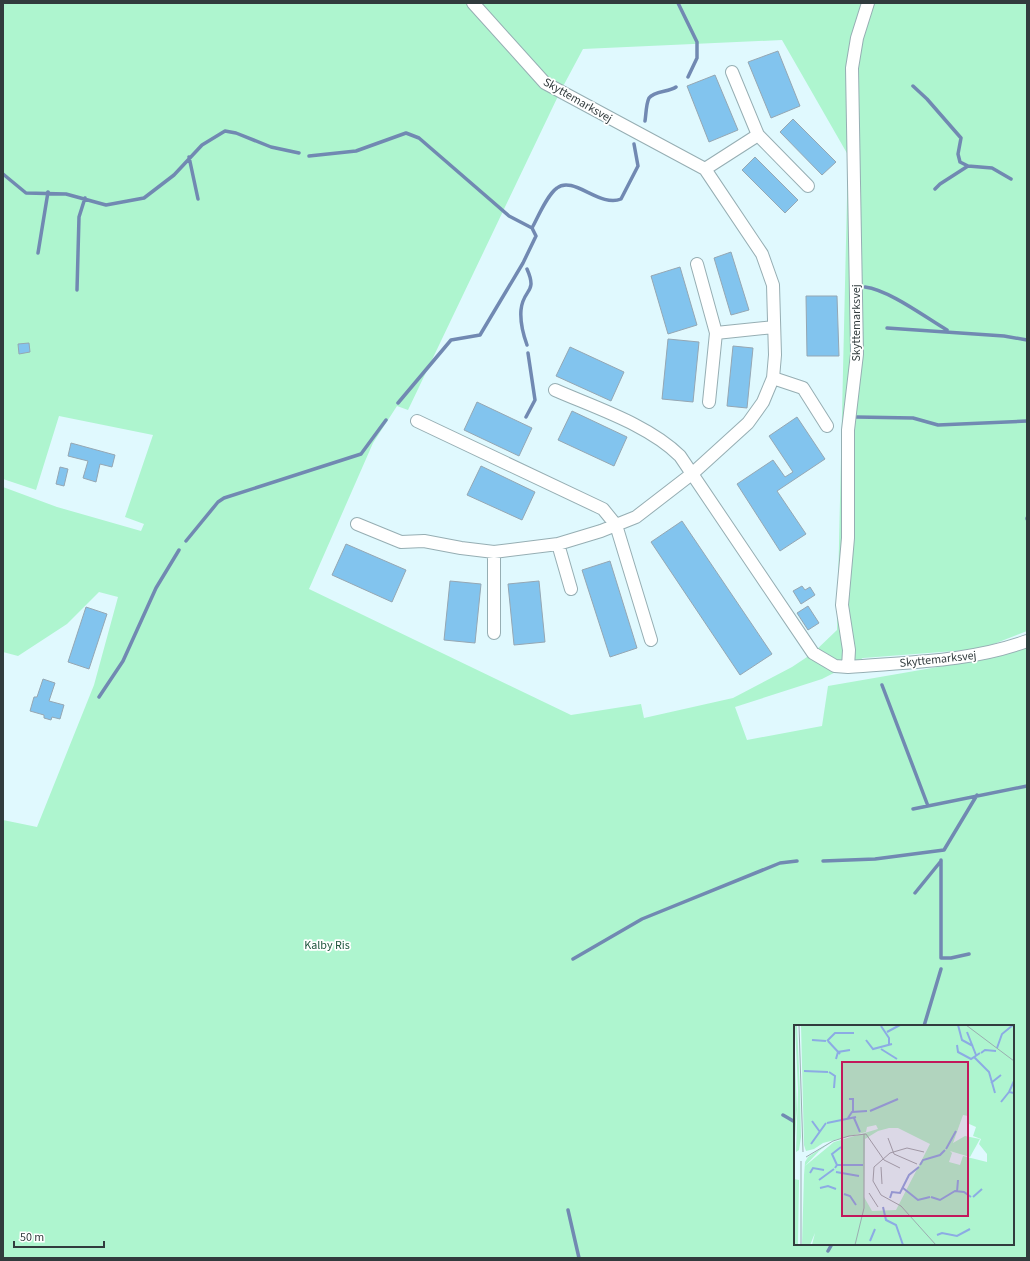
<svg xmlns="http://www.w3.org/2000/svg" width="1030" height="1261" viewBox="0 0 1030 1261" font-family="'Source Sans 3',sans-serif">
	<style>
		.green { fill: #aef5cf; fill-rule: evenodd }
		.lines { fill: none; stroke-linecap: round; stroke-linejoin: round }
		.stream { stroke: #7189b2; stroke-width: 3.5 }
		.building { fill: #82c4ee; stroke: #95a7b3 }
		.minor-casing { stroke: #96aeb3; stroke-width: 14 }
		.minor { stroke: #fff; stroke-width: 12 }
		.labels { text-anchor: middle; stroke-width: 3.5; stroke-linejoin: round; paint-order: stroke }
		.street-label { font-size: 12px; fill: #313b3d; stroke: #fff }
		.park-label { font-size: 12px; fill: #1d543b; stroke: #fff }
		.inset-river { fill: none; stroke: #8cabe4; stroke-width: 2 }
		.inset-road { fill: none; stroke: #9aadb1; stroke-width: 1 }
		.view { fill: #c2185b; fill-opacity: 0.15; stroke: #c2185b; stroke-width: 2 }
		.inset-edge { fill: none; stroke: #313b3d; stroke-width: 2 }
	</style>
	<rect width="100%" height="100%" fill="#e0f9fe"/>
	<path class="green" d="M 3,3 L 1027,3 L 1027,631 L 981,649 L 863,658 L 822,679 L 735,707 L 747,740 L 822,726 L 828,686 L 984,659 L 1027,646 L 1027,1258 L 3,1258 L 3,820 L 37,827 L 94,685 L 118,597 L 99,592 L 67,624 L 18,656 L 3,652 L 3,487 L 57,507 L 141,531 L 144,524 L 125,517 L 153,435 L 59,416 L 36,490 L 3,479 ZM 782,40 L 848,155 L 837,630 L 813,653 L 792,667 L 733,698 L 644,718 L 641,704 L 571,715 L 309,589 L 373,443 L 397,406 L 408,410 L 560,92 L 583,49 ZM 795,1026 L 1013,1026 L 1013,1244 L 795,1244 Z"/>
	<g class="lines">
		<path class="stream" d="M 678,3 L 697,42 L 697,58 L 688,77
			M 913,86 L 927,99 L 961,138 L 958,154 L 960,162 L 968,166 L 992,168 L 1011,179
			M 645,121 C 646,115 646,104 649,98 C 654,91 669,92 676,87
			M 309,156 L 356,151 L 406,133 L 419,138 L 509,216 L 532,228 L 536,236 L 523,263 L 480,335 L 451,340 L 398,403
			M 189,157 L 198,199
			M 3,174 L 26,193 L 66,194 L 106,205 L 144,198 L 174,175 L 202,145 L 225,131 L 236,133 L 271,147 L 299,153
			M 935,189 L 940,184 L 968,166
			M 532,228 C 538,217 547,195 557,188 C 573,175 600,208 621,199 L 638,166 L 634,144
			M 38,253 L 48,192
			M 865,287 C 889,290 925,317 947,330
			M 77,290 L 79,217 L 85,198
			M 887,328 L 1004,336 L 1027,340
			M 527,345 C 523,334 520,322 521,310 C 523,288 538,294 527,269
			M 526,417 L 535,400 L 528,353
			M 856,417 L 913,418 L 938,425 L 1027,421
			M 1027,518 L 1027,519
			M 186,541 L 218,502 L 224,498 L 361,454 L 386,420
			M 882,685 L 928,806
			M 99,697 L 123,661 L 156,588 L 179,550
			M 913,809 L 1027,786
			M 941,860 L 941,958 L 951,958 L 969,954
			M 823,861 L 875,859 L 944,850 L 977,795
			M 915,893 L 941,861
			M 573,959 L 642,919 L 780,863 L 797,861
			M 924,1026 L 941,969
			M 783,1115 L 795,1122
			M 568,1210 L 579,1258
			M 828,1251 L 832,1244"/>
	</g>
	<path class="building" d="M 778,51 L 800,106 L 771,118 L 748,62 Z
		M 715,75 L 738,130 L 709,142 L 687,86 Z
		M 793,119 L 836,162 L 822,175 L 780,132 Z
		M 755,157 L 798,200 L 785,213 L 742,170 Z
		M 731,252 L 749,310 L 731,315 L 714,258 Z
		M 680,267 L 697,325 L 668,334 L 651,276 Z
		M 806,296 L 837,296 L 839,356 L 807,356 Z
		M 668,339 L 699,342 L 693,402 L 662,399 Z
		M 29,343 L 30,352 L 19,354 L 18,344 Z
		M 733,346 L 753,348 L 747,408 L 727,406 Z
		M 570,347 L 624,372 L 611,401 L 556,376 Z
		M 477,402 L 532,428 L 519,456 L 464,430 Z
		M 572,411 L 627,437 L 614,466 L 558,440 Z
		M 797,417 L 825,459 L 777,491 L 806,534 L 780,551 L 737,484 L 773,460 L 785,477 L 793,472 L 769,436 Z
		M 71,443 L 115,455 L 112,467 L 100,464 L 96,482 L 83,478 L 88,461 L 68,456 Z
		M 481,466 L 535,492 L 522,520 L 467,495 Z
		M 60,467 L 68,469 L 64,486 L 56,484 Z
		M 682,521 L 772,654 L 740,675 L 651,542 Z
		M 346,544 L 406,570 L 392,602 L 332,575 Z
		M 610,561 L 637,648 L 610,657 L 582,570 Z
		M 450,581 L 481,584 L 475,643 L 444,640 Z
		M 539,581 L 545,642 L 514,645 L 508,584 Z
		M 802,586 L 805,590 L 810,587 L 815,595 L 801,604 L 793,591 Z
		M 808,606 L 819,623 L 808,630 L 797,613 Z
		M 86,607 L 107,614 L 89,669 L 68,662 Z
		M 43,679 L 55,683 L 49,701 L 64,705 L 60,719 L 52,717 L 51,720 L 44,718 L 44,715 L 30,711 L 34,697 L 37,697 Z"/>
	<g class="lines">
		<defs>
			<path id="minor" d="M 732,72 L 758,135 L 808,186
				M 705,169 L 758,135
				M 697,264 L 716,333 L 709,402
				M 716,333 L 774,327
				M 773,378 L 803,388 L 827,426
				M 555,390 C 596,408 649,425 680,456 L 813,653 L 835,666 L 848,667 C 908,662 970,662 1027,641
				M 417,421 L 603,509 L 616,525 L 651,640
				M 357,524 L 401,542 L 424,541 L 461,548 L 494,552 L 558,544 L 601,531 L 636,517 L 693,473 L 748,423 L 763,402 L 773,378 L 775,355 L 773,285 L 762,254 L 705,169 L 545,83 L 473,3
				M 558,544 L 571,589
				M 494,633 L 494,552
				M 848,667 L 849,650 L 842,605 L 848,538 L 848,430 L 857,354 L 852,68 L 857,38 L 868,3"/>
		</defs>
		<use href="#minor" class="minor-casing"/>
		<use href="#minor" class="minor"/>
	</g>
	<g class="labels">
		<g class="street-label">
			<text transform="translate(578 100) rotate(30)" y="4">Skyttemarksvej</text>
			<text transform="translate(856 323) rotate(-90)" y="4">Skyttemarksvej</text>
			<text transform="translate(938 659) rotate(-6)" y="4">Skyttemarksvej</text>
		</g>
		<g class="park-label">
			<text x="327" y="949">Kalby Ris</text>
		</g>
	</g>
	<g transform="translate(794 1025)">
		<rect width="220" height="220" fill="#e0f9fe"/>
		<path d="M 1,0 L 3,0 L 6,66 L 7,112 L 5,125 L 2,127 L 4,65 ZM 7,0 L 220,0 L 220,220 L 18,220 L 21,208 L 16,220 L 8,220 L 10,150 L 11,137 L 14,132 L 37,117 L 25,126 L 11,141 L 40,117 L 84,104 L 82,100 L 73,102 L 72,107 L 29,118 L 20,124 L 12,126 L 10,120 ZM 169,90 L 174,91 L 173,98 L 182,102 L 179,111 L 187,114 L 185,119 L 193,129 L 193,137 L 169,131 L 166,140 L 155,137 L 158,128 L 156,126 L 176,132 L 186,114 L 171,111 L 159,118 ZM 95,103 L 104,103 L 136,119 L 102,185 L 78,186 L 70,172 L 71,114 L 84,106 ZM 0,6 L 3,85 L 0,126 ZM 0,154 L 5,155 L 4,220 L 0,220 Z" fill="#aef5cf" fill-rule="evenodd"/>
		<path class="inset-river" d="M 164,0 L 168,15 L 179,21M 87,1 L 95,13 L 95,20M 93,7 L 106,0M 173,7 L 182,30M 18,15 L 32,16M 72,15 L 79,24 L 98,19M 33,16 L 41,8 L 60,8M 34,16 L 46,29M 163,20 L 164,27 L 177,34 L 186,28M 203,23 L 208,9 L 219,0M 87,24 L 103,34M 187,28 L 191,25 L 202,26M 180,32 L 195,47 L 201,68M 42,34 L 44,27 L 56,25M 10,46 L 34,47M 35,47 L 41,51 L 40,63M 197,58 L 207,50M 215,67 L 220,56M 55,74 L 59,74 L 59,86M 207,77 L 215,67 L 220,68M 76,86 L 104,74M 54,93 L 58,87 L 73,86M 60,93 L 66,107M 18,96 L 26,107M 33,98 L 62,92M 17,119 L 32,98M 152,124 L 162,106M 43,140 L 38,129 L 47,122M 126,140 L 129,135 L 146,130 L 151,125M 41,143 L 43,140 L 69,140M 42,147 L 65,151M 16,148 L 19,143 L 30,145M 25,155 L 40,144M 26,163 L 34,161 L 42,164M 109,163 L 124,175 L 136,172M 163,167 L 164,155M 50,169 L 56,171 L 62,180M 137,172 L 146,175 L 161,166 L 170,167 L 177,172M 179,172 L 188,164M 96,173 L 98,167 L 106,168 L 115,150 L 125,142M 89,182 L 92,195 L 102,200 L 109,220M 143,210 L 148,208 L 163,211 L 176,204M 76,216 L 81,204"/>
		<path class="inset-road" d="M 5,0 L 9,127M 172,0 L 220,36M 94,113 L 100,129 L 123,139M 130,127 L 113,123 L 96,128 L 80,142 L 79,156 L 87,170 L 107,181 L 142,220M 12,132 L 39,116 L 55,111 L 72,109 L 90,135 L 106,143M 87,142 L 88,159M 75,168 L 84,182M 7,220 L 7,136M 61,220 L 70,183 L 70,109"/>
		<path class="view" d="M 48,37 L 174,37 L 174,191 L 48,191 Z"/>
		<rect width="220" height="220" class="inset-edge"/>
	</g>
	<rect width="1030" height="1261" fill="none" stroke="#313b3d" stroke-width="8"/>
	<path d="M14 1241v6h90v-6" fill="none" stroke="#313b3d" stroke-width="2"/>
	<text x="20" y="1241" font-size="12" fill="#313b3d" stroke="#ffffff" stroke-width="3" paint-order="stroke">50 m</text>
</svg>
